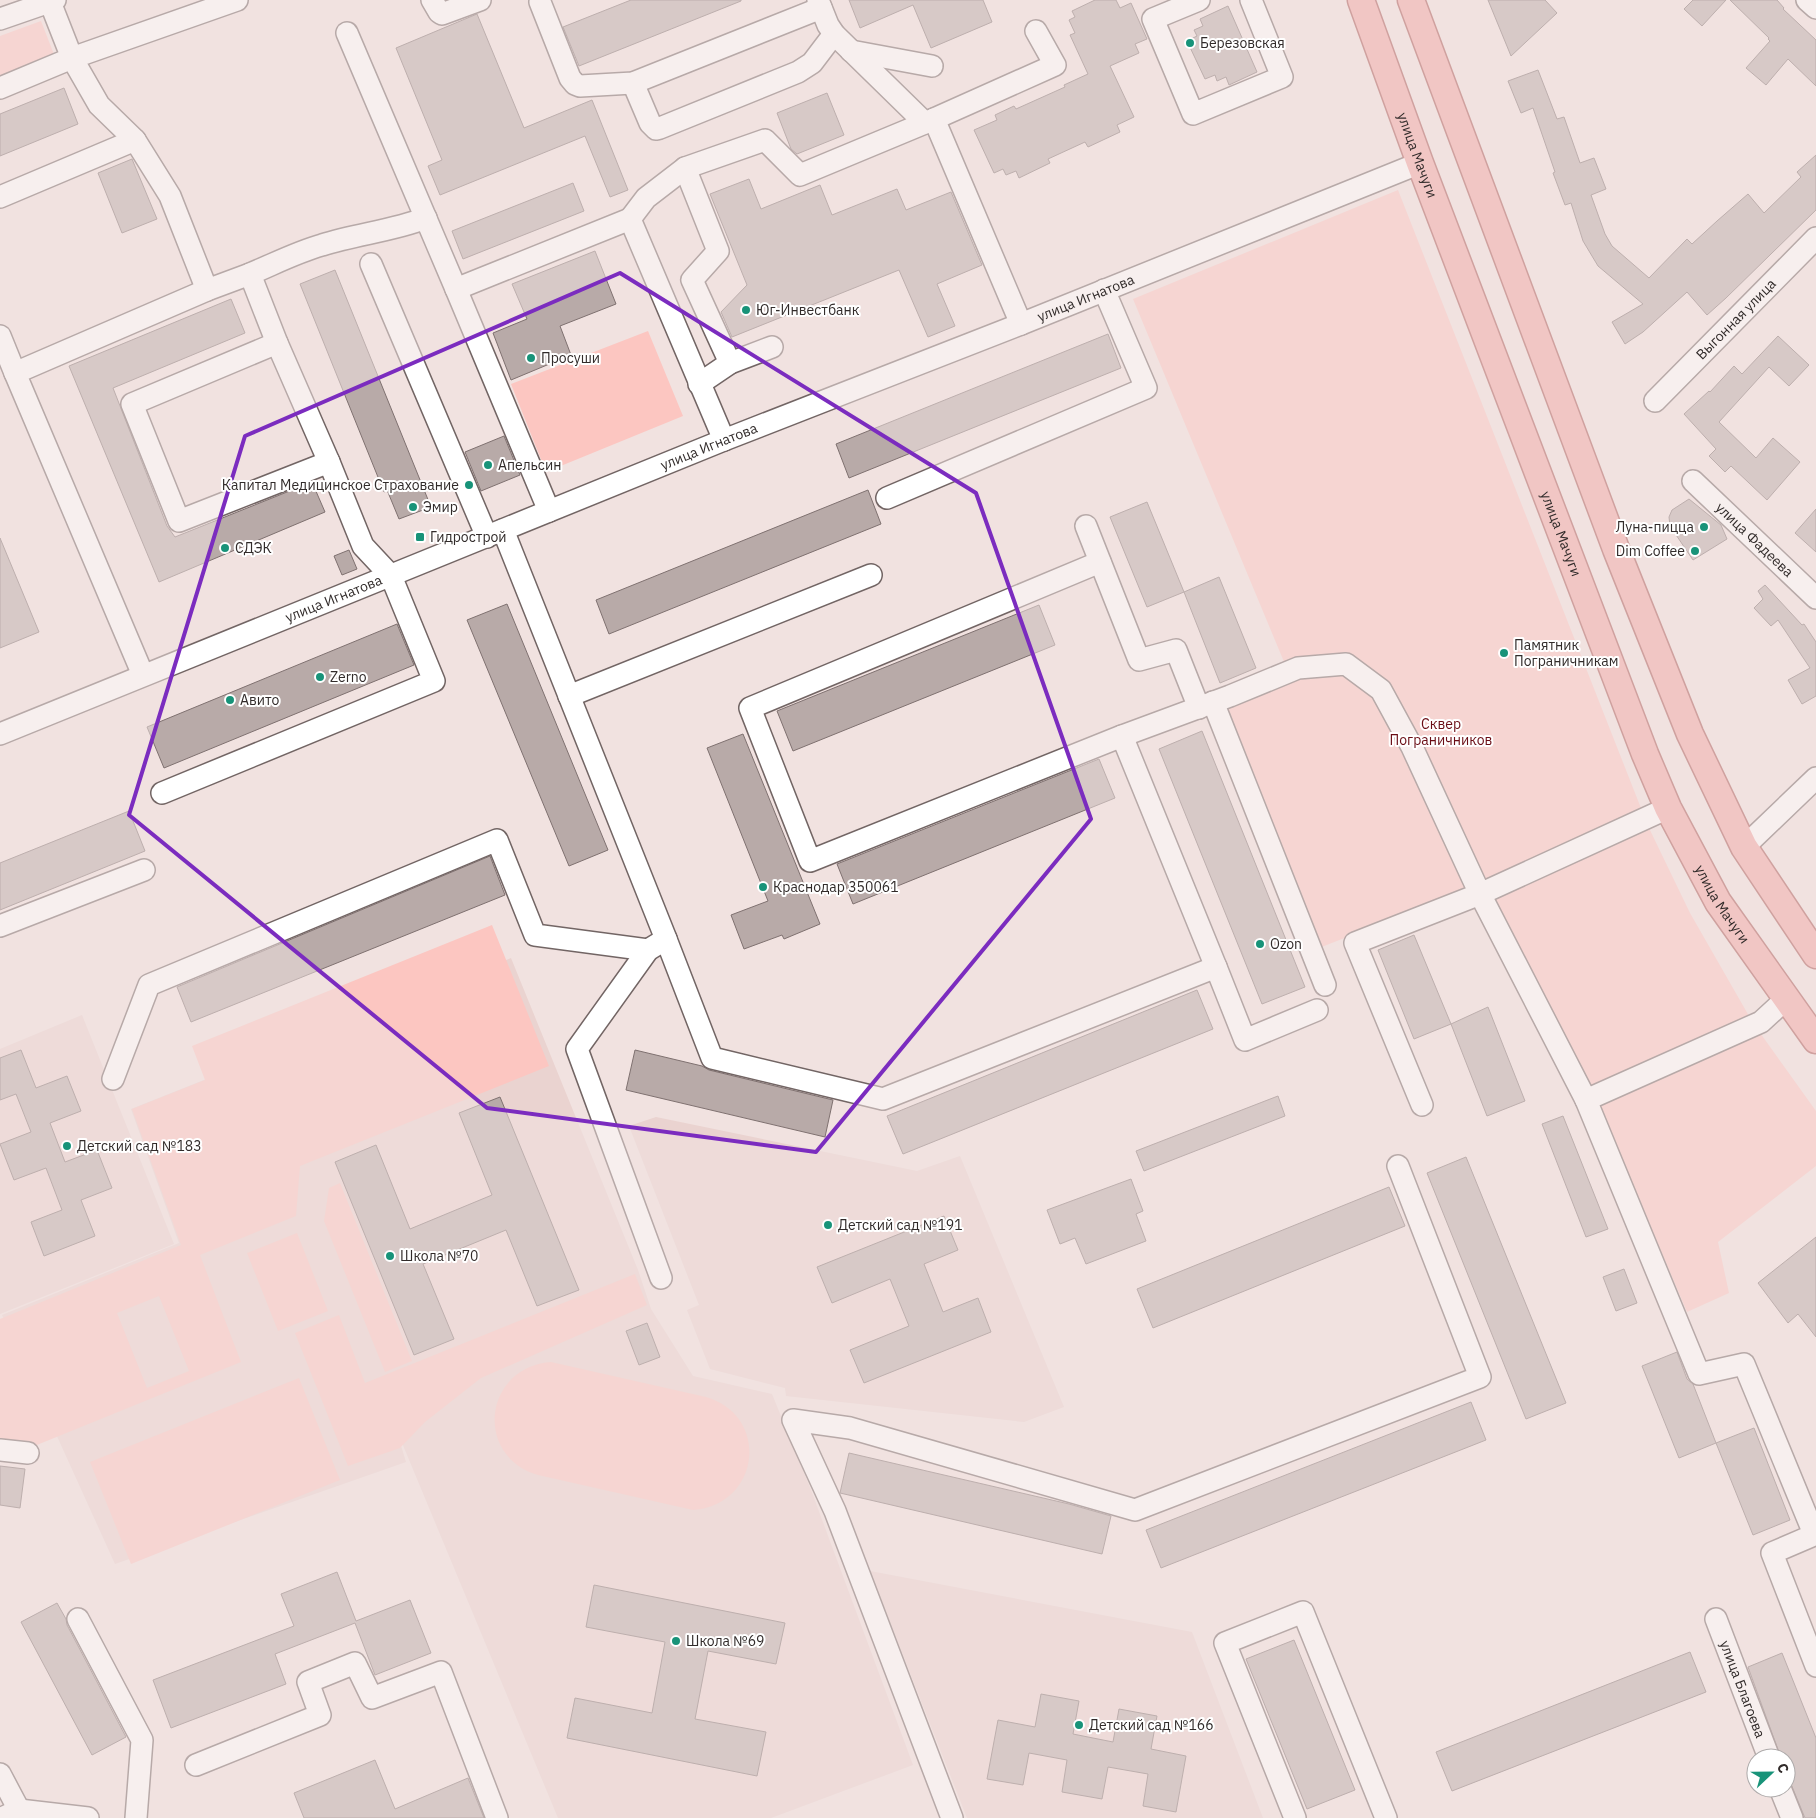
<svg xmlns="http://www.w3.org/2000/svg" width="1816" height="1818" viewBox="0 0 1816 1818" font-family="'IBM Plex Sans',sans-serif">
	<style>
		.built { fill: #ead3d0 }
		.green { fill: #fcc6c1; fill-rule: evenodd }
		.building { fill: #b8aaa8; stroke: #7f7170 }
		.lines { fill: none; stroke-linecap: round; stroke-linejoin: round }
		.minor-casing { stroke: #726564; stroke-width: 24 }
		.major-casing { stroke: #a75350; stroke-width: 29 }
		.minor { stroke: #fff; stroke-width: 21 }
		.major { stroke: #f1a4a3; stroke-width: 26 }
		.marked { fill: none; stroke: #7b2cbf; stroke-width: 4; stroke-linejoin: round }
		.poi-dot { fill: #189379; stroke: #fff; stroke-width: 2 }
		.labels { text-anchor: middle; stroke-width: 4; stroke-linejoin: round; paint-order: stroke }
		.poi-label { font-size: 14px; fill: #312b2a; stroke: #fff; text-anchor: start }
		.street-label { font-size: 14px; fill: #312b2a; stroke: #fff }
		.park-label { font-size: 14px; fill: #6a0d15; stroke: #fff }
	</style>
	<rect width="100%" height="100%" fill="#f1e2e0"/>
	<path class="built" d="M 511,958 L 638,1270 L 651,1309 L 693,1376 L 772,1394 L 811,1490 L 913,1765 L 771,1818 L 558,1818 L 395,1426 L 406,1462 L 115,1564 L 2,1315 L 179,1243 L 131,1109 Z
		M 82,1015 L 174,1244 L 0,1314 L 0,1049 Z
		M 656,1117 L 917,1171 L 960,1156 L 1064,1407 L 1024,1422 L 786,1396 L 785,1388 L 710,1369 L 687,1310 L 699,1305 L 629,1126 Z
		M 870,1571 L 1192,1632 L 1263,1818 L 967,1818 Z"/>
	<path class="green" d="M 41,21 L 55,57 L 0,78 L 0,36 Z
		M 1398,190 L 1648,826 L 1690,913 L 1753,1023 L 1816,1111 L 1816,1166 L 1718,1242 L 1729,1293 L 1687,1312 L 1604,1118 L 1485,883 L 1319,948 L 1223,709 L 1292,681 L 1133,299 Z
		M 648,331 L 683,416 L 546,472 L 511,384 Z
		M 492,925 L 549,1066 L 300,1166 L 296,1216 L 200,1255 L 241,1362 L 27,1449 L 0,1446 L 0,1319 L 181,1245 L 132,1109 L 205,1080 L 192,1046 ZM 159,1296 L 189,1371 L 147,1388 L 117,1313 Z
		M 340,1183 L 412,1361 L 385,1372 L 324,1221 L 329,1188 Z
		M 297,1233 L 328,1311 L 278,1331 L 247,1253 Z
		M 635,1274 L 647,1305 L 481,1378 L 425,1422 L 400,1448 L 348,1466 L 295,1333 L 339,1315 L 365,1383 Z
		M 551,1362 L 706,1397 C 771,1416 760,1505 693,1510 L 538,1475 C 473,1456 484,1367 551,1362 Z
		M 299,1378 L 340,1480 L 131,1564 L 90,1462 Z"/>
	<path class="building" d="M 631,0 L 741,0 L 741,1 L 579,66 L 563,27 Z
		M 849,0 L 983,0 L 992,22 L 931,48 L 913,5 L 860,28 Z
		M 1095,0 L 1116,0 L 1120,8 L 1131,3 L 1147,39 L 1135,44 L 1139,53 L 1110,66 L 1134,117 L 1117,125 L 1120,132 L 1088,147 L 1085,142 L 1048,159 L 1050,163 L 1019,178 L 1016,171 L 1006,175 L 1003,169 L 994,173 L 974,130 L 997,120 L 995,115 L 1014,106 L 1016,109 L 1065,87 L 1064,85 L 1088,74 L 1070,35 L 1075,33 L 1069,20 L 1075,17 L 1072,11 Z
		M 1488,0 L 1545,0 L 1557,13 L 1511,56 Z
		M 1693,0 L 1726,0 L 1702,26 L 1684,9 Z
		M 1730,0 L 1777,0 L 1784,8 L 1783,9 L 1816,40 L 1816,86 L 1788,59 L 1766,85 L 1746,68 L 1770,41 L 1768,39 L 1769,38 Z
		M 1228,6 L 1257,72 L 1229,85 L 1226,77 L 1217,81 L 1215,75 L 1205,79 L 1187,41 L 1197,36 L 1194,30 L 1203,26 L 1200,19 Z
		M 477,14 L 524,128 L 592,100 L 628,190 L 610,197 L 585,136 L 440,195 L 428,166 L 442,160 L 396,48 Z
		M 1538,70 L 1557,119 L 1564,117 L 1580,163 L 1594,158 L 1606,189 L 1591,195 L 1605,234 L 1612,246 L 1649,278 L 1687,239 L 1692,244 L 1717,221 L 1748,194 L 1764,213 L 1801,177 L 1797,172 L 1816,155 L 1816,210 L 1726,298 L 1707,315 L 1687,292 L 1643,332 L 1625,344 L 1612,322 L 1643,304 L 1598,266 L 1583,241 L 1571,203 L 1565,205 L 1553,173 L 1555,172 L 1533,108 L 1521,113 L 1508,81 Z
		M 64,88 L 78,124 L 0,156 L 0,114 Z
		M 827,93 L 844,135 L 797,154 L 791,149 L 777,113 Z
		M 132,159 L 157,219 L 122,233 L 98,173 Z
		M 749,179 L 761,209 L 820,185 L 832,215 L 897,189 L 906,210 L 951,192 L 982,265 L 937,284 L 955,326 L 928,337 L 899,270 L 732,337 L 721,312 L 747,285 L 710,194 Z
		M 573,183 L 584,211 L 463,259 L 452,231 Z
		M 595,251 L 616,304 L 560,326 L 571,355 L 511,380 L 493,333 L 527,319 L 512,284 Z
		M 335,270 L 431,507 L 399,519 L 387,490 L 384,492 L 300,284 Z
		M 231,299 L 245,333 L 113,388 L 167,526 L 175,537 L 312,482 L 325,512 L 159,582 L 69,366 Z
		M 1108,334 L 1121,368 L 849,478 L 836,444 Z
		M 1778,336 L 1809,365 L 1789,386 L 1769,367 L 1719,422 L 1756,458 L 1773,438 L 1800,462 L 1767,500 L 1731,466 L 1725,472 L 1709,456 L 1716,449 L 1684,414 L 1709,391 L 1710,392 L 1734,366 L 1742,374 Z
		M 504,436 L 520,475 L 481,491 L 465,452 Z
		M 868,490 L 881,524 L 609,634 L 596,600 Z
		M 1689,499 L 1721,525 L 1727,539 L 1693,560 L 1670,526 L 1669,517 L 1672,510 Z
		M 1147,502 L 1184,592 L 1147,607 L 1110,517 Z
		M 1816,509 L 1816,552 L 1795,533 Z
		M 0,538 L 39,632 L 0,648 Z
		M 349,550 L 357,569 L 342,575 L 334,556 Z
		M 1219,577 L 1256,668 L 1220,683 L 1184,592 Z
		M 1765,585 L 1802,625 L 1804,624 L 1816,642 L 1816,696 L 1802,704 L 1788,680 L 1810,668 L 1778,620 L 1771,626 L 1754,608 L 1763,599 L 1758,591 Z
		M 507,604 L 608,850 L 569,866 L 467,620 Z
		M 1039,605 L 1055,645 L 793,751 L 777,711 Z
		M 397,624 L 414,665 L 164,768 L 147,727 Z
		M 1202,731 L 1305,987 L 1262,1004 L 1159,749 Z
		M 743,734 L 820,924 L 784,939 L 782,935 L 744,949 L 731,915 L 768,901 L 707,748 Z
		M 1099,759 L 1115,798 L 853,904 L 837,864 Z
		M 129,811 L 145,851 L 0,910 L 0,863 Z
		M 490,856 L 505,895 L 191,1022 L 177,987 Z
		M 1414,935 L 1451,1024 L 1414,1039 L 1378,950 Z
		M 1197,990 L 1213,1029 L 903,1154 L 887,1116 Z
		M 1488,1007 L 1525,1101 L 1487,1116 L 1451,1024 Z
		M 21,1050 L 36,1088 L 67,1076 L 81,1111 L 50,1123 L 65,1162 L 97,1150 L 112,1188 L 81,1200 L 95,1236 L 44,1256 L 31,1222 L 62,1210 L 46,1168 L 14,1180 L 0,1144 L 31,1132 L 16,1094 L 0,1100 L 0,1058 Z
		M 635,1050 L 702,1066 L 709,1070 L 833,1100 L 825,1137 L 626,1090 Z
		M 1278,1096 L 1285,1116 L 1144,1171 L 1136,1151 Z
		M 500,1097 L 579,1290 L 537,1306 L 506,1230 L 423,1264 L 454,1339 L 414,1355 L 335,1162 L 376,1145 L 410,1229 L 492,1195 L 459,1113 Z
		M 1563,1116 L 1608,1229 L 1586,1237 L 1542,1124 Z
		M 1466,1157 L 1566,1403 L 1526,1419 L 1427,1173 Z
		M 1131,1179 L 1143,1211 L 1136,1214 L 1146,1241 L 1086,1264 L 1075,1238 L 1060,1244 L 1047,1210 Z
		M 1389,1187 L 1405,1226 L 1153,1328 L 1137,1289 Z
		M 944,1216 L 958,1250 L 924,1264 L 943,1312 L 978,1298 L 991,1332 L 864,1383 L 850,1350 L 909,1326 L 890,1279 L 832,1303 L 817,1267 Z
		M 1816,1237 L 1816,1337 L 1798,1314 L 1788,1323 L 1758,1283 Z
		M 1624,1269 L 1637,1303 L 1616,1311 L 1603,1277 Z
		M 647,1323 L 660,1357 L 639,1365 L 626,1331 Z
		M 1677,1352 L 1687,1379 L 1693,1384 L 1716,1443 L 1679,1458 L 1642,1366 Z
		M 1471,1402 L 1486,1440 L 1161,1568 L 1146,1530 Z
		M 1754,1428 L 1790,1520 L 1753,1535 L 1716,1443 Z
		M 849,1453 L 1069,1504 L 1111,1516 L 1102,1554 L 840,1493 Z
		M 0,1466 L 25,1469 L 20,1508 L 0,1505 Z
		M 337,1572 L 356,1621 L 410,1600 L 431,1653 L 375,1675 L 355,1623 L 275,1654 L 286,1684 L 171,1728 L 153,1680 L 294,1626 L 281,1594 Z
		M 594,1585 L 785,1623 L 776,1664 L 708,1651 L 695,1719 L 766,1732 L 757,1776 L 567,1738 L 575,1698 L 652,1713 L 665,1642 L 586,1627 Z
		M 57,1603 L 66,1619 L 67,1625 L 126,1737 L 92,1755 L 21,1622 Z
		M 1294,1640 L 1355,1790 L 1307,1809 L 1246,1659 Z
		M 1690,1652 L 1706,1692 L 1452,1791 L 1436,1752 Z
		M 1782,1653 L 1816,1738 L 1816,1818 L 1805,1818 L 1786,1772 L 1786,1758 L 1781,1758 L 1748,1667 Z
		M 1041,1694 L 1079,1701 L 1073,1734 L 1113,1742 L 1119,1709 L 1157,1716 L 1151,1749 L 1186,1756 L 1176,1812 L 1143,1806 L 1148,1774 L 1108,1767 L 1102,1799 L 1062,1792 L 1067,1760 L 1029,1753 L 1023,1785 L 987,1779 L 998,1720 L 1035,1727 Z
		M 375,1760 L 395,1809 L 468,1778 L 484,1818 L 304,1818 L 294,1793 Z"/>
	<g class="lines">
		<defs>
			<g id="minor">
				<path d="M 432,0 L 439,12 L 442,14 L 480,0"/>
				<path d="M 1199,0 L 1153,19 L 1193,114 L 1282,77 L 1251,0"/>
				<path d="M 1807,0 L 1816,8"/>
				<path d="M 540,2 L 570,78 L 575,84 L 580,86 L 633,83 L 821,8"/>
				<path d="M 0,19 L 55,0"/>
				<path d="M 347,33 L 456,289 L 549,511"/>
				<path d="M 851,51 L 932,66"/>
				<path d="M 633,83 L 650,123 L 656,129 L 660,128 L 798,72 L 812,63 L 834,34"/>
				<path d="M 0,88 L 72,58 L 50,2"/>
				<path d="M 934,119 L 1021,324"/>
				<path d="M 925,123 L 1055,65 L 1036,31"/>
				<path d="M 135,140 L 99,105 L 72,58 L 237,0"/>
				<path d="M 685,168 L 718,251 L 692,280 L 730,363"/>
				<path d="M 0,197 L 135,140 L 170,196 L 207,290"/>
				<path d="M 371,264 L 487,537"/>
				<path d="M 456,289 L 630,219"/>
				<path d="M 0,336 L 15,373"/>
				<path d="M 277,343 L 329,462"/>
				<path d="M 699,384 L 730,363 L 772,347"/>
				<path id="s1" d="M 1655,401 L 1816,238"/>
				<path d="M 724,440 L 630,219 L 646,198 L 685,168 L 765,140 L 800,175 L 925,123 L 834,34 L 828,25 L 818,0"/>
				<path id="s2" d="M 1693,481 L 1816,598"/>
				<path d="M 887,498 L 1146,388 L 1104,290"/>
				<path d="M 1086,526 L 1139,660 L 1176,650 L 1199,708"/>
				<path d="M 503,530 L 666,939 L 648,950 L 577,1049 L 661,1278"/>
				<path d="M 1100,562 L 750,708 L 810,861 L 1122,736 L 1230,696 L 1298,668 L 1346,664 L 1381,690 L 1412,747 L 1480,894 L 1668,808"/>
				<path d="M 143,675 L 15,373 L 207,290 L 250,274"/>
				<path d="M 569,696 L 871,575"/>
				<path d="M 1213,702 L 1325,985"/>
				<path id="s3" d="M 0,734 L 724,440 L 1021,324 L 1420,163"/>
				<path d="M 162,793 L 434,681 L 391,576 L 363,546 L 329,462 L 179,521 L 132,404 L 277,343 L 250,274 C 274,264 297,252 322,245 C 356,234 392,231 426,218"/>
				<path d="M 1744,847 L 1816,778"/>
				<path d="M 0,926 L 144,870"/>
				<path d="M 666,939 L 712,1058 L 883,1099 L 1216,967 L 1122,736"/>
				<path d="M 1216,967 L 1245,1040 L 1317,1010"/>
				<path d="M 1786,999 L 1761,1022 L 1586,1100 L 1699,1374 L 1744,1364 L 1812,1529 L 1814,1535 L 1772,1553 L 1816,1666"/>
				<path d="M 113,1079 L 149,985 L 497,840 L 535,935 L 648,950"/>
				<path d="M 1422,1105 L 1355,943 L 1480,894 L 1586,1100"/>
				<path d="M 0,1450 L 28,1453"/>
				<path d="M 78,1619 L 142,1740 L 136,1818"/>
				<path id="s4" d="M 1716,1619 L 1769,1758"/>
				<path d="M 196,1765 L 320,1715 L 308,1682 L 355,1663 L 372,1698 L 441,1672 L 497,1818"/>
				<path d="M 0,1774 L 19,1810"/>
				<path d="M 1780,1788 L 1792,1818"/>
				<path d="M 2,1818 L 19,1810 L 88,1818"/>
				<path d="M 952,1818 L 835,1511 L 793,1420 L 850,1428 L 1135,1510 L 1480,1377 L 1398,1166"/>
				<path d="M 1295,1818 L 1225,1643 L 1303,1612 L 1386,1818"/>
			</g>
			<g id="major">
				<path id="s5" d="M 1361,0 L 1420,163 L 1645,754 L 1668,808 L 1718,902 L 1816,1040"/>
				<path d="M 1411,0 L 1616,549 L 1690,734 L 1744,847 L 1816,955"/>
			</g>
		</defs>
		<use href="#minor" class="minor-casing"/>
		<use href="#major" class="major-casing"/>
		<use href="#minor" class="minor"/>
		<use href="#major" class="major"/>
	</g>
	<path d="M0 0H1816V1818H0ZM 620,273 L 976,493 L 1091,819 L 816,1152 L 487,1108 L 129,815 L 245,436 Z" fill="#f1e2e0" fill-opacity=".55" fill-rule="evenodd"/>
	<path class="marked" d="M 620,273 L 976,493 L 1091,819 L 816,1152 L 487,1108 L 129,815 L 245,436 Z"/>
	<g class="poi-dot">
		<circle cx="1190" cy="43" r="5"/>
		<circle cx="746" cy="310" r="5"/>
		<circle cx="531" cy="358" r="5"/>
		<circle cx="488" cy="465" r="5"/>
		<circle cx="469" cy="485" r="5"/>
		<circle cx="413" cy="507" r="5"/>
		<circle cx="1704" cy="527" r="5"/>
		<rect x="415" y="532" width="10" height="10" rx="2.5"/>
		<circle cx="225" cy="548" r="5"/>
		<circle cx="1695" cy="551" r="5"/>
		<circle cx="1504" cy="653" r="5"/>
		<circle cx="320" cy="677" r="5"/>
		<circle cx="230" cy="700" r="5"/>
		<circle cx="763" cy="887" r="5"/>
		<circle cx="1260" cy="944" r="5"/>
		<circle cx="67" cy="1146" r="5"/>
		<circle cx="828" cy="1225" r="5"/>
		<circle cx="390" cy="1256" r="5"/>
		<circle cx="676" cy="1641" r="5"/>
		<circle cx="1079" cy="1725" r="5"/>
	</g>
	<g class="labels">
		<g class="poi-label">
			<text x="1200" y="48">Березовская</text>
			<text x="756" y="315">Юг-Инвестбанк</text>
			<text x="541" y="363">Просуши</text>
			<text x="498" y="470">Апельсин</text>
			<text x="459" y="490" text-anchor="end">Капитал Медицинское Страхование</text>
			<text x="423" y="512">Эмир</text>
			<text x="1694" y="532" text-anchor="end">Луна-пицца</text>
			<text x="430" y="542">Гидрострой</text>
			<text x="235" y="553">СДЭК</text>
			<text x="1685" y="556" text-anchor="end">Dim Coffee</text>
			<text x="1514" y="650">Памятник<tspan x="1514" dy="16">Пограничникам</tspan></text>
			<text x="330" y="682">Zerno</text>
			<text x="240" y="705">Авито</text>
			<text x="773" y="892">Краснодар 350061</text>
			<text x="1270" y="949">Ozon</text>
			<text x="77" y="1151">Детский сад №183</text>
			<text x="838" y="1230">Детский сад №191</text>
			<text x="400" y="1261">Школа №70</text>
			<text x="686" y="1646">Школа №69</text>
			<text x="1089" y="1730">Детский сад №166</text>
		</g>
		<g class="street-label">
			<text dy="5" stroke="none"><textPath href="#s5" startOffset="165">улица Мачуги</textPath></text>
			<text dy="5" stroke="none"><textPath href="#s3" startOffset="1170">улица Игнатова</textPath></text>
			<text dy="5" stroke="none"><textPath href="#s1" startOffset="115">Выгонная улица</textPath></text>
			<text dy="5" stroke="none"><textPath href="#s3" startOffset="765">улица Игнатова</textPath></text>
			<text dy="5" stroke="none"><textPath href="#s5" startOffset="570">улица Мачуги</textPath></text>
			<text dy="5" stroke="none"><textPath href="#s2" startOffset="85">улица Фадеева</textPath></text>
			<text dy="5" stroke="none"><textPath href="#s3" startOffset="360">улица Игнатова</textPath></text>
			<text dy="5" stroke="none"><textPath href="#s5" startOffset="975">улица Мачуги</textPath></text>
			<text dy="5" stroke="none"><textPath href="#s4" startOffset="75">улица Благоева</textPath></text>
		</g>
		<g class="park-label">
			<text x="1441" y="729">Сквер<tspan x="1441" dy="16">Пограничников</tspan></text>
		</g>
	</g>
	<g transform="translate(1771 1773) rotate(68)"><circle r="24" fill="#ffffff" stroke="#adaaaa"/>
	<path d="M0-4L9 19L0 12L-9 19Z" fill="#189379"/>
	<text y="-8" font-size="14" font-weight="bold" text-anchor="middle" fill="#312b2a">С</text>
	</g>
</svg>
